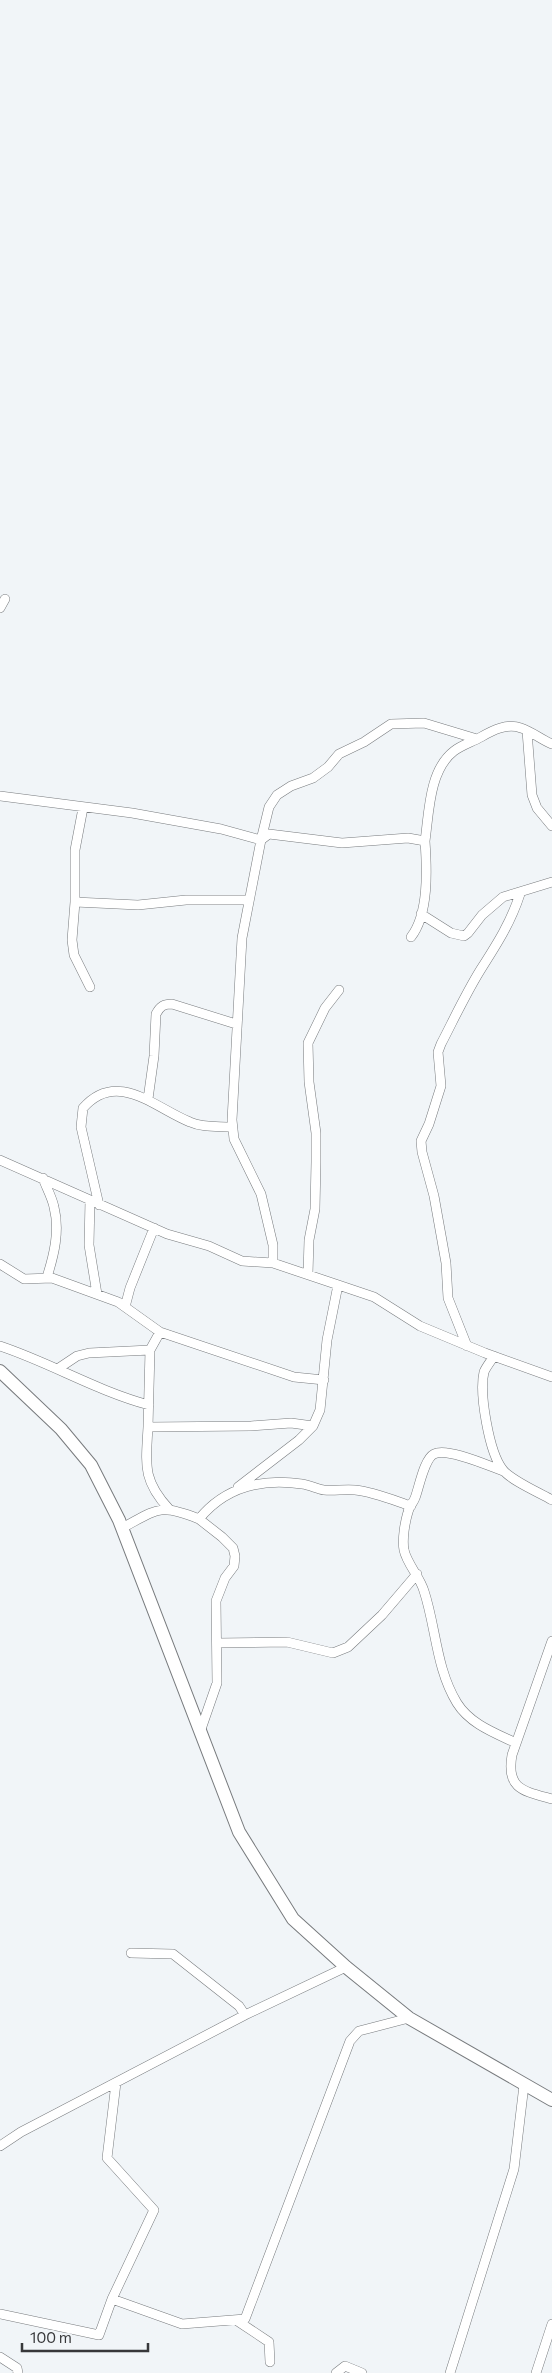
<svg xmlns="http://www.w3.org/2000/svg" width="552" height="2373" viewBox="0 0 552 2373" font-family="Commissioner,sans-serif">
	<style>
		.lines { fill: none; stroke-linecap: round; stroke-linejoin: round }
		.street-casing { stroke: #787b7e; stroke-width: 10 }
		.secondary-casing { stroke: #787b7e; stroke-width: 14 }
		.street { stroke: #fff; stroke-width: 9 }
		.secondary { stroke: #fff; stroke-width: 12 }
	</style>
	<rect width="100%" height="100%" fill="#f1f5f8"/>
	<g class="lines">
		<defs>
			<path id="street" d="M 0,608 L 5,599
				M 527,731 L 532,795 L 537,808 L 552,826
				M 552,744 C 542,740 531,731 521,728 C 507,723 493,730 481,737 C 472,742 462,745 454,751 C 429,770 429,813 425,841 L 408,838 L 342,843 L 269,834 L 261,840 L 242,938 L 232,1120 L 234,1139 L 261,1194 L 273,1245 L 273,1263 L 374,1297 L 420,1326 L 485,1353 L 552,1377
				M 0,796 L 132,813 L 221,829 L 261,840 L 269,807 L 277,795 L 291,786 L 313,778 L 328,767 L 339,754 L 364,742 L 391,724 L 424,723 L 477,739
				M 83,808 L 75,850 L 75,902 L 72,940 L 74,955 L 90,987
				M 75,902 L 138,905 L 186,900 L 249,900
				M 421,914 L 451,933 L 464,936 L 468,933 L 482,915 L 503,897 L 552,882
				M 411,937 C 429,914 427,869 425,841
				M 148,1099 L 154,1056 L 156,1014 C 160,1006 164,1004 172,1004 L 236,1024
				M 0,1160 L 167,1234 L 209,1246 L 242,1261 L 273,1263
				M 43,1178 C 46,1187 52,1197 54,1207 C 60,1231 54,1255 47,1277
				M 90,1200 L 89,1245 L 97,1294
				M 99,1205 L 81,1127 L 83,1108 C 117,1069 155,1108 190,1122 C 203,1128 218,1126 232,1127
				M 0,1264 L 24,1279 L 52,1278 L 118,1302 L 160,1332 L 294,1377 L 324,1380
				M 308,1274 L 309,1240 L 315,1209 L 316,1162 L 316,1133 L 309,1082 L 308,1043 L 325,1008 L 339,990
				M 125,1307 L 130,1288 L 154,1228
				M 0,1346 C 51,1363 97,1391 149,1405
				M 467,1346 L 448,1298 L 446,1263 L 434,1196 L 422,1152 L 421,1141 L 429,1124 L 441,1086 L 438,1052 L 441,1044 C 454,1019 466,993 481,969 C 497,944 511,922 520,894
				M 150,1350 L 160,1332
				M 494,1356 C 491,1361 486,1367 484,1372 C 479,1393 489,1453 503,1470 C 512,1481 538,1492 552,1500
				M 59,1368 L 77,1356 L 89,1353 L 150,1350 L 148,1427
				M 503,1471 C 489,1466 447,1447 434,1454 C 424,1459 419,1488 415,1498 C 413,1503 409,1507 408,1512 C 405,1522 402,1539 404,1550 C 407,1564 420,1577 424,1591 C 436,1627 436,1669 457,1703 C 470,1724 495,1733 516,1743
				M 238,1487 L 299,1440 L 313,1426 L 320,1410 L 327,1340 L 338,1285
				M 169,1509 C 142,1480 146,1464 148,1427 L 251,1426 L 291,1423 L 313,1426
				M 199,1519 L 222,1537 L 233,1548 L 235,1556 L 234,1566 L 225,1578 L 216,1601 L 217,1683 L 200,1732
				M 122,1528 C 158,1509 159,1503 199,1519 C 225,1487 262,1478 302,1484 C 310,1485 317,1489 324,1490 C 334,1491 345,1489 355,1490 C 374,1492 393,1500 411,1506
				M 552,1641 L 512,1755 C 506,1789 523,1791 552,1799
				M 217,1643 L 287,1642 L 333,1653 L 348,1647 L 382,1615 L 417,1574
				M 131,1953 L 173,1954 L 239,2006 L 245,2015
				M 116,2083 L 107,2158 L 154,2210 L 112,2299 L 182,2324 L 245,2319 L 350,2041 L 359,2031 L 409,2018
				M 0,2146 L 21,2132 L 245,2015 L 346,1967
				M 0,2314 L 99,2335 L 112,2299
				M 236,2320 L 269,2342 L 270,2362
				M 0,2357 L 17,2368 L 18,2373
				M 336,2373 L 345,2366 L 362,2373
				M 450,2373 L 514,2169 L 524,2085
				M 536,2373 L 552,2324"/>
			<path id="secondary" d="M 0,1371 L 61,1429 L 91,1465 L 119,1520 L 239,1832 L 293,1919 L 346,1967 L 409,2018 L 552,2100"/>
		</defs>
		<use href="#street" class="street-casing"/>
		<use href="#secondary" class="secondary-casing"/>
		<use href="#street" class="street"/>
		<use href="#secondary" class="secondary"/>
	</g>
	<path d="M22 2343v8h126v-8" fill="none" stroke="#37383a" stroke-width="2.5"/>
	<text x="30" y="2343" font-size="15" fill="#37383a" stroke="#f1f5f8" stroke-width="4" paint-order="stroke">100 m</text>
</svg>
